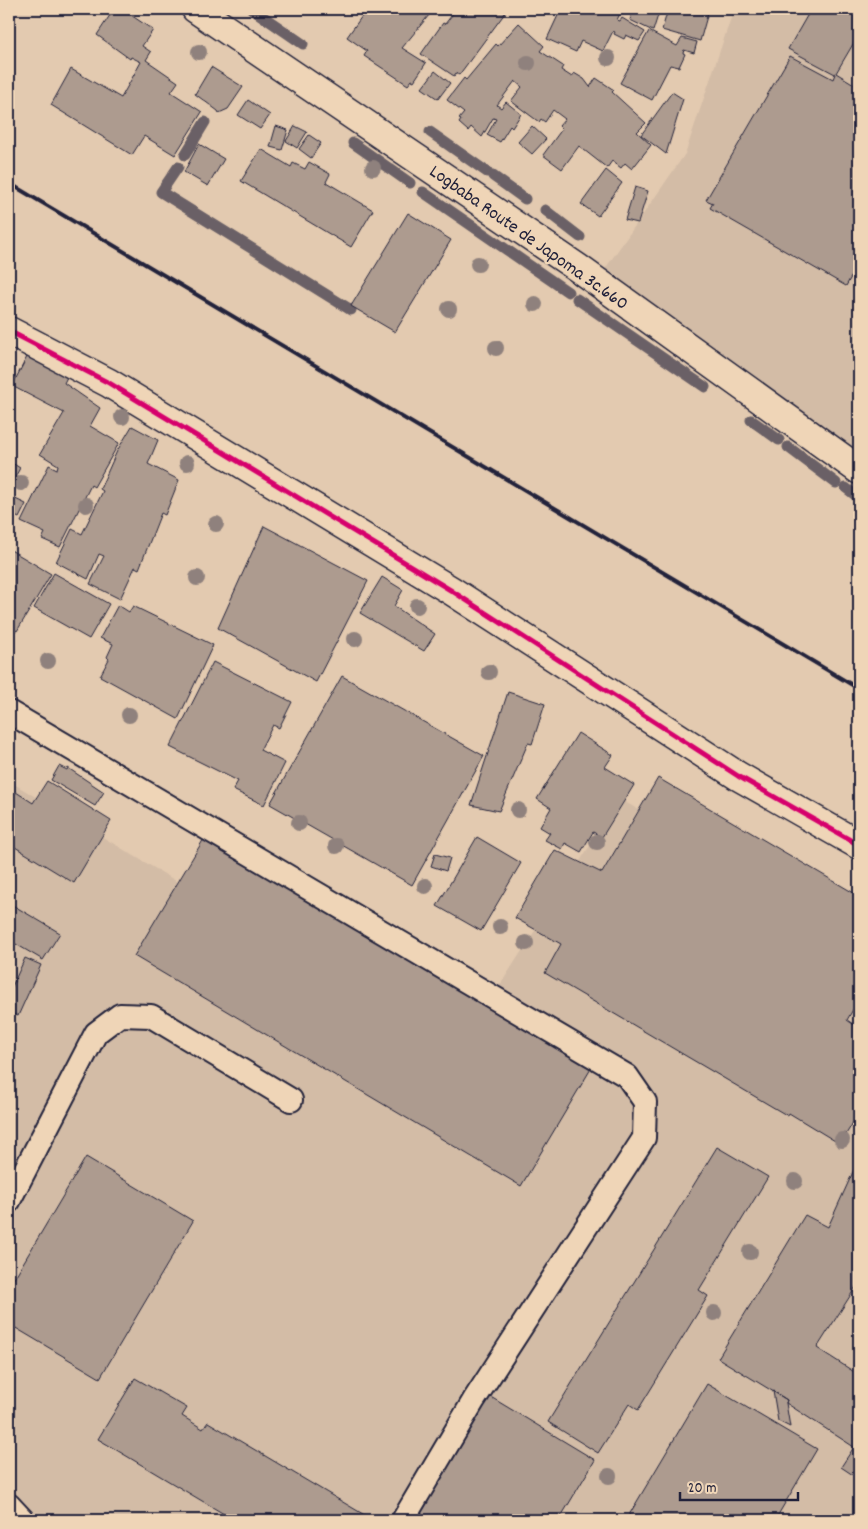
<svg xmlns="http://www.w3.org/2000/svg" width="868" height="1529" viewBox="0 0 868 1529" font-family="Dekko,sans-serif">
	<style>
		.built { fill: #d3bca6 }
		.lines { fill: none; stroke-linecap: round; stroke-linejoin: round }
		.stream { stroke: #6a6066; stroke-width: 11 }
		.building { fill: #ad9b8f; stroke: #22223b }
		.service-casing { stroke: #22223b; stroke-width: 26 }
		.minor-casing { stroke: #22223b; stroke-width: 31 }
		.primary-casing { stroke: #22223b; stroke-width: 31 }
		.service { stroke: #efd5b7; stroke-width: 22 }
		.minor { stroke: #efd5b7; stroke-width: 28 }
		.primary { stroke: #efd5b7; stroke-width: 28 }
		.rail { stroke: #22223b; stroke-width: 4 }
		.cycleway-casing { stroke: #efd5b7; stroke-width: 8 }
		.cycleway { stroke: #d6006c; stroke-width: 5 }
		.tree { fill: #8f817d }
		.labels { text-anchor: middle; stroke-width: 5; stroke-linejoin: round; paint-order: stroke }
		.street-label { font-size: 19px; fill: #22223b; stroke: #efd5b7 }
	</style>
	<rect width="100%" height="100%" fill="#e3cab0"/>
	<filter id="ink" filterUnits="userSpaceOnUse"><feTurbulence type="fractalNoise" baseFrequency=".02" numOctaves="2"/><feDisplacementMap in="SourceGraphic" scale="10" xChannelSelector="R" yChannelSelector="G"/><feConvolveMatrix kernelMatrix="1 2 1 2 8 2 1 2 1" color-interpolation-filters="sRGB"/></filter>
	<g filter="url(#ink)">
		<path class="built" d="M 734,9 L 859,9 L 859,464 L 598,279 L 685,154 Z
			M 9,781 L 458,1050 L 620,799 L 859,938 L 859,1520 L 9,1520 Z"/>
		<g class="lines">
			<path class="stream" d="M 252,9 L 303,44
				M 430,132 L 487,172
				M 353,143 L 410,183
				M 185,155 L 205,122
				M 178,167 L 161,192 L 351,310
				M 493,176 L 525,199
				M 423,192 L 568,292
				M 545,210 L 580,237
				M 577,299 L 705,387
				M 751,420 L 779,440
				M 788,447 L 836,483
				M 846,488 L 859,498"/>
		</g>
		<path class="building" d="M 114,9 L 122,9 L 153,30 L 142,46 L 151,52 L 146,60 L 178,82 L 171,92 L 202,112 L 175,155 L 144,136 L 132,155 L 51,105 L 71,69 L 121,98 L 141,62 L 131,57 L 130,59 L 97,35 Z
			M 367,9 L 434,9 L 402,48 L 426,63 L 414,81 L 412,80 L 408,85 L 364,56 L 367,51 L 347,37 Z
			M 452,9 L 508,9 L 459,75 L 456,73 L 454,76 L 421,54 L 443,23 L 445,24 L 455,11 Z
			M 561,9 L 622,9 L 617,20 L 620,21 L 622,18 L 645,32 L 639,41 L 626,35 L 624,39 L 614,34 L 615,32 L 613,31 L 603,51 L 581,41 L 576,52 L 547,39 Z
			M 633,9 L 660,9 L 653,31 L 630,20 Z
			M 668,9 L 709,9 L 700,41 L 662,30 Z
			M 811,9 L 859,9 L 859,34 L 836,73 L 859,87 L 859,263 L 846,286 L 710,208 L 713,203 L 706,200 L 790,56 L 833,79 L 835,74 L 788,49 Z
			M 519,23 L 544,46 L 540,51 L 563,66 L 561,70 L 572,77 L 574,73 L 584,79 L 590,87 L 596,78 L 614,90 L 612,92 L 646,123 L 637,132 L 651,145 L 632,169 L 625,163 L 621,168 L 612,161 L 607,168 L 579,146 L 562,169 L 543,155 L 562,129 L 559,126 L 565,119 L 553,110 L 545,122 L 541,119 L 539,122 L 511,101 L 522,87 L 515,81 L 497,105 L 501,108 L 506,102 L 521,114 L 512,128 L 510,126 L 500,142 L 487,135 L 496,119 L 493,118 L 482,137 L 471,127 L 468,131 L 459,123 L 461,120 L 459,119 L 464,113 L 447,100 L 464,78 L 466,80 L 496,44 L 498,46 Z
			M 649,31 L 677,46 L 682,38 L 697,42 L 694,53 L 684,50 L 683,53 L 685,54 L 679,67 L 670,65 L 652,100 L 620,83 Z
			M 211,67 L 243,87 L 228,109 L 219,113 L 218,111 L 195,94 Z
			M 435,71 L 450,83 L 438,99 L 422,88 Z
			M 672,92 L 683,99 L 666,154 L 641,135 Z
			M 248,100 L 270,115 L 260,129 L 238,115 Z
			M 276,126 L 288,130 L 282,150 L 270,147 Z
			M 295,126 L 307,132 L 297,148 L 286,141 Z
			M 532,126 L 546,139 L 532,154 L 518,142 Z
			M 309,135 L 321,143 L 311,158 L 299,149 Z
			M 199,144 L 224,159 L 208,186 L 184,172 Z
			M 261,149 L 291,167 L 293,163 L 305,169 L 309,162 L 330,174 L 326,182 L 373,210 L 351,247 L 241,181 Z
			M 606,170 L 622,183 L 598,216 L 581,204 Z
			M 635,187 L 648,191 L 638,223 L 625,220 Z
			M 408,213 L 451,240 L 395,332 L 351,306 Z
			M 29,353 L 68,375 L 64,383 L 100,408 L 90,426 L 119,443 L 94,487 L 91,485 L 60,547 L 42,539 L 45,533 L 21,522 L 49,465 L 57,469 L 58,465 L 40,454 L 64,413 L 12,386 Z
			M 132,426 L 158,440 L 148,464 L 179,480 L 165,515 L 161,513 L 139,569 L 135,567 L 120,599 L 90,584 L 104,556 L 99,554 L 88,579 L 56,562 L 72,529 L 82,534 L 103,491 L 100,489 L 117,451 Z
			M 9,461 L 20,468 L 9,488 Z
			M 9,496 L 26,504 L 19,518 L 9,513 Z
			M 264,526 L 368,581 L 316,682 L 218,628 Z
			M 9,549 L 51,574 L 17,631 L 9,626 Z
			M 54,573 L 109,604 L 89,639 L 34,608 Z
			M 382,577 L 403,590 L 394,606 L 435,634 L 424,651 L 360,613 Z
			M 118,605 L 129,612 L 133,606 L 213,645 L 178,719 L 100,676 L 109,659 L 107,657 L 113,644 L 100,638 Z
			M 213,662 L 292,702 L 279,728 L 273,725 L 260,750 L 285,763 L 264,805 L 233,790 L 238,781 L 170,747 Z
			M 342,676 L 484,756 L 412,885 L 270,804 Z
			M 508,692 L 545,704 L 532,744 L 528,743 L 499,811 L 471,805 Z
			M 578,733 L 613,755 L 605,767 L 634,785 L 602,837 L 593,832 L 581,852 L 565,843 L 562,849 L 545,840 L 550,833 L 540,827 L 551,808 L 537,799 Z
			M 59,766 L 67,770 L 68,768 L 104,792 L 95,806 L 51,780 Z
			M 658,778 L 859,896 L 859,999 L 847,1020 L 859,1028 L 859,1113 L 840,1144 L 789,1113 L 788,1116 L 545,973 L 561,944 L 515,918 L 555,850 L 602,873 Z
			M 47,781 L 111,821 L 74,883 L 10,844 L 9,845 L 9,804 L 16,792 L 33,803 Z
			M 205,837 L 592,1067 L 521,1186 L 134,956 Z
			M 477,837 L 521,863 L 481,931 L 437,906 Z
			M 435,854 L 450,858 L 446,871 L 431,866 Z
			M 9,903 L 60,933 L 43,960 L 9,940 Z
			M 25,958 L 41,965 L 18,1016 L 9,1012 L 9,993 Z
			M 717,1147 L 768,1177 L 699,1290 L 708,1296 L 638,1410 L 629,1404 L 598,1453 L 548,1422 Z
			M 86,1157 L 193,1221 L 100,1378 L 9,1324 L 9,1287 Z
			M 858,1161 L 859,1282 L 817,1348 L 859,1375 L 859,1470 L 857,1469 L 853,1475 L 841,1467 L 854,1447 L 786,1403 L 787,1400 L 718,1358 L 805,1215 L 828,1227 Z
			M 135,1378 L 187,1408 L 182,1416 L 203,1429 L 208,1422 L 373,1520 L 234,1520 L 98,1439 Z
			M 707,1384 L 817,1449 L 775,1520 L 626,1520 Z
			M 773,1391 L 787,1400 L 786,1403 L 790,1427 L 778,1421 Z
			M 489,1396 L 595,1460 L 559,1520 L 414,1520 Z"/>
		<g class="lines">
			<defs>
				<path id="service" d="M 9,712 L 627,1076 L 645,1102 L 644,1138 L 474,1400 L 403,1520
					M 9,1201 L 96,1033 L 120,1015 L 151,1016 L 291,1100
					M 9,1505 L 23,1520"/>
				<path id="minor" d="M 9,331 L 109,383 L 452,591 L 738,776 L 859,845"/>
				<path id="primary" d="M 196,9 L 578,268 L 859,470"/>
			</defs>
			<use href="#service" class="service-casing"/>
			<use href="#minor" class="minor-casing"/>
			<use href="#primary" class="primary-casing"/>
			<use href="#service" class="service"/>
			<use href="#minor" class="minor"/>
			<use href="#primary" class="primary"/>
			<path class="rail" d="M 9,183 L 859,689"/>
			<defs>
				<path id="cycleway" d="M 9,331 L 109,383 L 452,591 L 738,776 L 859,845"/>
			</defs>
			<use href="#cycleway" class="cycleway-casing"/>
			<use href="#cycleway" class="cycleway"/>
		</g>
		<g class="tree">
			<circle cx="199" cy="52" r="8"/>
			<circle cx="608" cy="58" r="8"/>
			<circle cx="528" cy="63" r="8"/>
			<circle cx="373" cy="168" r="8"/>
			<circle cx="478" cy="264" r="8"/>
			<circle cx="535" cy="304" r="8"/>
			<circle cx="449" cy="309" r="8"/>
			<circle cx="496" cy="348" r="8"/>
			<circle cx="122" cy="417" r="8"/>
			<circle cx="187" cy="463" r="8"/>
			<circle cx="21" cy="483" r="8"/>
			<circle cx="86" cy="505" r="8"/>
			<circle cx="216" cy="524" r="8"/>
			<circle cx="197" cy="578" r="8"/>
			<circle cx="417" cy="606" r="8"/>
			<circle cx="355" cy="639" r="8"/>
			<circle cx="48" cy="661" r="8"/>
			<circle cx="489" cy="672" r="8"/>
			<circle cx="129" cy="715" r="8"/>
			<circle cx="518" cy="810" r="8"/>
			<circle cx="299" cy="823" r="8"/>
			<circle cx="597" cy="842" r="8"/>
			<circle cx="336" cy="846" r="8"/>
			<circle cx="425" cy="886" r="8"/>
			<circle cx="500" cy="927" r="8"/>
			<circle cx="526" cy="943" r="8"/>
			<circle cx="842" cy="1140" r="8"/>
			<circle cx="795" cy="1181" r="8"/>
			<circle cx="750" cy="1252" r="8"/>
			<circle cx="714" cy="1313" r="8"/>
			<circle cx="609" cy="1476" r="8"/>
		</g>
	</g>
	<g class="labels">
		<g class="street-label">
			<text transform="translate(530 236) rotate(35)" y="7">Logbaba Route de Japoma 3c.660</text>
		</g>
	</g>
	<rect width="868" height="1529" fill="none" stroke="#efd5b7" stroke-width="30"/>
	<rect x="15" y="15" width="838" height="1499" fill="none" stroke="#22223b" stroke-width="2" filter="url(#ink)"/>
	<path d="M680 1492v8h118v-8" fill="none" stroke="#22223b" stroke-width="2.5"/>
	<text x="688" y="1492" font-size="15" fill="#22223b" stroke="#efd5b7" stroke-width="4" paint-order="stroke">20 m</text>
</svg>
